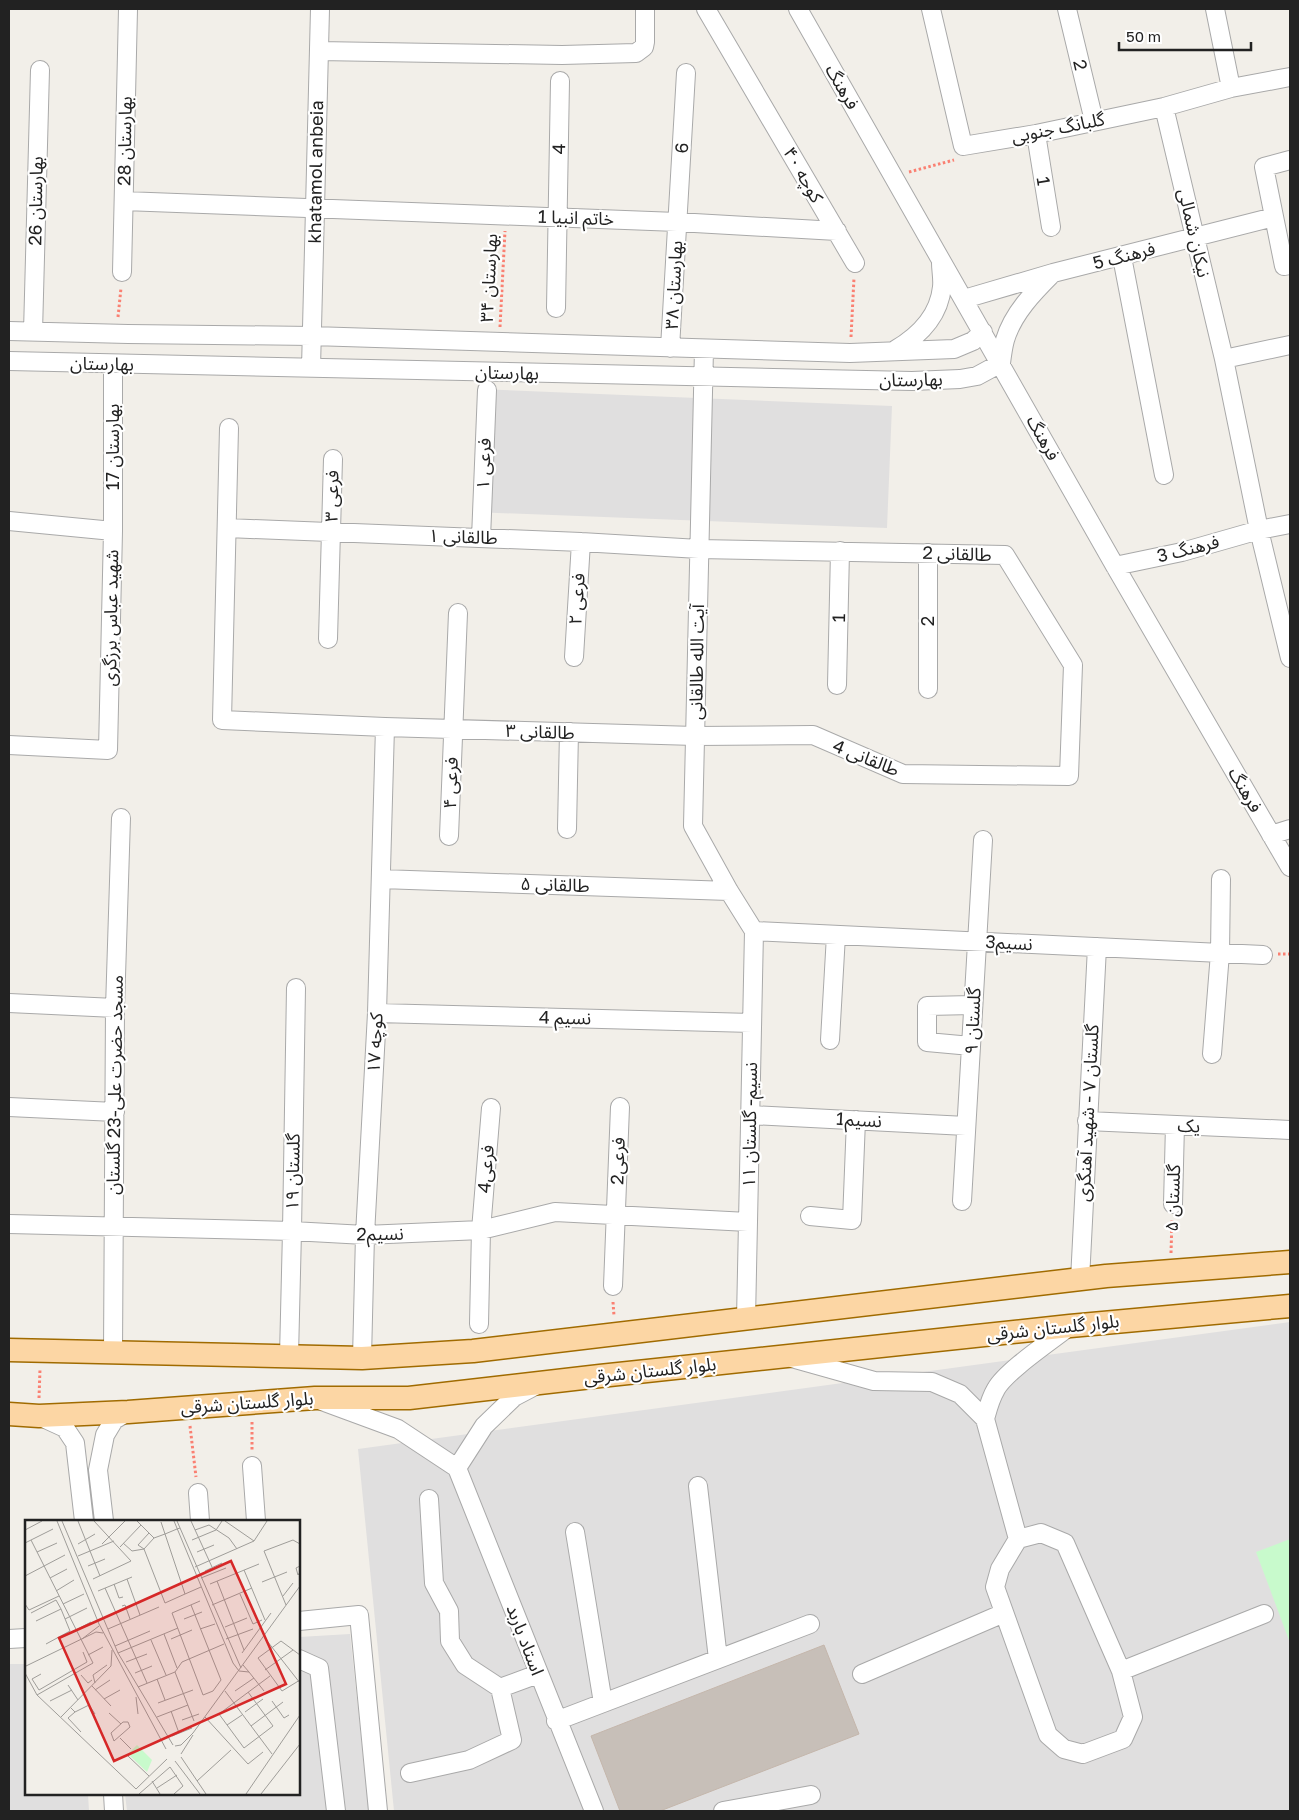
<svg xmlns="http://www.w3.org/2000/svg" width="1299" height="1820" viewBox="0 0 1299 1820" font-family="'Golos Text','Noto Sans Arabic',sans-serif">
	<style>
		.residential { fill: #e0dfdf }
		.park { fill: #c8facc }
		.building { fill: #c7bfb8; stroke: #c4b6ab }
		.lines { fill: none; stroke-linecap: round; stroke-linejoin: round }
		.minor-casing { stroke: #a9a9a9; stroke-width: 20 }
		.major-casing { stroke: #a06b00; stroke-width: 25 }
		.path { stroke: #fa8072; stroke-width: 3; stroke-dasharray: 2.5 2.5; stroke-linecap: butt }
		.minor { stroke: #fff; stroke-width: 18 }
		.major { stroke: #fcd6a4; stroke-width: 22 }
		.labels { text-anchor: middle; stroke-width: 4.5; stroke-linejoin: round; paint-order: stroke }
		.street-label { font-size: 18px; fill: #222; stroke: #fff }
		.inset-road { fill: none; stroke: #9f9d99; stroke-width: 1 }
		.view { fill: #d62828; fill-opacity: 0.15; stroke: #d62828; stroke-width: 2.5 }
		.inset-edge { fill: none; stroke: #222; stroke-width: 2.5 }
	</style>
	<rect width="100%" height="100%" fill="#f2efe9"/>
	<path class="residential" d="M 478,389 L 892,406 L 887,528 L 473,512 Z
		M 1290,1322 L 1290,1811 L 394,1811 L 358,1449 Z
		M 350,1634 L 369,1811 L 127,1811 L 125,1794 L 299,1794 L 299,1637 Z
		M 9,1664 L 26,1664 L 26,1794 L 88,1794 L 89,1811 L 9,1811 Z"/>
	<path class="park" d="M 1290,1539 L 1290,1643 L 1256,1552 Z"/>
	<path class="building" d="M 824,1645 L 859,1734 L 660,1811 L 620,1811 L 591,1736 Z"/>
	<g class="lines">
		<defs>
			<path id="minor" d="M 706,9 L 855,263
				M 798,9 L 1115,566 L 1290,867
				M 931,9 L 963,146 L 1036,134 L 1164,107 L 1231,88 L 1290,77
				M 1067,9 L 1094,121
				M 1215,9 L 1231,88
				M 319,51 L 562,55 L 636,53 L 644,47 L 645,42 L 645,9
				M 1164,107 L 1224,359 L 1259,530 L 1290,658
				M 1036,134 L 1051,227
				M 1290,160 L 1264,167 L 1284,266 L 1290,265
				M 124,201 L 677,222 L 837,231
				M 1122,257 L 1164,475
				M 122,272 L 128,9
				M 1053,273 L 1274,217
				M 556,308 L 560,81
				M 9,331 L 128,334 L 312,336 L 850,353 L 954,349 L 973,341 L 983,332
				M 33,332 L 40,70
				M 670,348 L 686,73
				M 704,349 L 693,826 L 729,891 L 754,931
				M 895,350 C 919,336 939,316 942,287 C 943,279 941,271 941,263
				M 1224,359 L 1290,345
				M 9,361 L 912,381 L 960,379 L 977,376 L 1001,363 C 1002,355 1003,347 1005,340 C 1013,313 1034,292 1053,273 L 964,299
				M 311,368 L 320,9
				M 9,521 L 113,531 L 108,750 L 9,745
				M 227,528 L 581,542 L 699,549 L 1005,555 L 1073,665 L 1069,776 L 903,774 L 813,735 L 695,736 L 385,727 L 222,720 L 229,428
				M 113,531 L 113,364
				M 481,538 L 487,390
				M 928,553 L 928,689
				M 1115,566 L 1182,552 L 1259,530 L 1290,524
				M 328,639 L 333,459
				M 574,657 L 581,542
				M 837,685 L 840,551
				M 567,829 L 569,732
				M 1271,835 L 1290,829
				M 449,836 L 458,613
				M 381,879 L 729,891
				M 754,931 L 1263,955
				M 9,1003 L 115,1008
				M 377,1013 L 752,1023
				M 830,1040 L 836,935
				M 971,1046 L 927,1042 L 927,1006 L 973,1005
				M 1212,1054 L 1220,953 L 1221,879
				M 9,1107 L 115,1112
				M 751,1115 L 966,1126
				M 1087,1121 L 1290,1130
				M 962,1201 L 983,840
				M 1173,1204 L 1175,1125
				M 810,1216 L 852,1220 L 856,1120
				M 9,1224 L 292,1231 L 365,1235 L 481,1230 L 555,1212 L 748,1222
				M 1080,1280 L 1097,947
				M 613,1286 L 620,1107
				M 746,1319 L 754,931
				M 479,1324 L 481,1230 L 491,1108
				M 113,1353 L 115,1008 L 121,818
				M 289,1356 L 292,1231 L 296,988
				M 362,1358 L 365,1235 L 377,1013 L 385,727
				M 792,1358 L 874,1381 L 932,1382 L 960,1394 L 985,1419
				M 322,1401 L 398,1429 L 457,1468
				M 41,1417 L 65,1428 L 75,1443 L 84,1521
				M 252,1466 L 256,1521
				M 457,1468 L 594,1811
				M 457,1468 L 484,1426 L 514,1397 L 535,1386
				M 698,1486 L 718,1659
				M 198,1493 L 200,1521
				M 429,1499 L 434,1583 L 449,1611 L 450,1641 L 465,1665 L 500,1688 L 538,1674
				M 104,1521 L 98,1470 L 105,1435 L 114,1420 L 128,1412
				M 575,1532 L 603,1703
				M 1041,1533 L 1065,1543 L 1121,1671 L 1133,1717 L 1123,1739 L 1083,1754 L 1064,1749 L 1048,1735 L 995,1587 L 1000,1569 L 1018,1539 Z
				M 1018,1539 L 985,1419 C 988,1408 990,1399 996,1389 C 1006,1371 1051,1341 1070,1326
				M 299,1621 L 359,1615 L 378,1811
				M 9,1639 L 26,1638
				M 299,1659 L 319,1668 L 336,1811
				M 1121,1671 L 1264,1614
				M 862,1674 L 1004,1613
				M 556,1721 L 810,1624
				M 410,1773 L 469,1760 L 512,1740 L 500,1688
				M 113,1794 L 114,1811
				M 723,1811 L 811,1795"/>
			<path id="major" d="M 9,1350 L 362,1358 L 473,1351 L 1106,1276 L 1290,1262
				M 9,1414 L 39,1416 L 128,1412 L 315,1398 L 409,1398 L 600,1376 L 1070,1326 L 1290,1306"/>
		</defs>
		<use href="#minor" class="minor-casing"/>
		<use href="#major" class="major-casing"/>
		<path class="path" d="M 909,172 L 954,160
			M 118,317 L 121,288
			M 500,327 L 505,231
			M 851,337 L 854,278
			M 1278,954 L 1290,954
			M 1171,1253 L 1172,1219
			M 613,1302 L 614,1316
			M 39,1398 L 40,1369
			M 252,1422 L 252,1450
			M 190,1426 L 196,1477"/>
		<use href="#minor" class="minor"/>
		<use href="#major" class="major"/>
	</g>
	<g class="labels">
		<g class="street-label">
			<text transform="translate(1080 65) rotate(77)" y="6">2</text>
			<text transform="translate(842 87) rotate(60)" y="6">فرهنگ</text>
			<text transform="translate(1058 128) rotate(-11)" y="6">گلبانگ جنوبی</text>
			<text transform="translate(125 141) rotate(-89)" y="6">بهارستان 28</text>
			<text transform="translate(682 148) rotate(-87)" y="6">6</text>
			<text transform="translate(559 149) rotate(-89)" y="6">4</text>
			<text transform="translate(316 172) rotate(-89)" y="6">khatamol anbeia</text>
			<text transform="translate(803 175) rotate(60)" y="6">کوچه ۴۰</text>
			<text transform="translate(1043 181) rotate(81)" y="6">1</text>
			<text transform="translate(36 201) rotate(-89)" y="6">بهارستان 26</text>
			<text transform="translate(576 218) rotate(2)" y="6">خاتم انبیا 1</text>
			<text transform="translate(1194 233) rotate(77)" y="6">نیکان شمالی</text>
			<text transform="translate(1124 256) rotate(-14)" y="6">فرهنگ 5</text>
			<text transform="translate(489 278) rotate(-87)" y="6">بهارستان ۳۴</text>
			<text transform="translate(674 285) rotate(-87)" y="6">بهارستان ۳۸</text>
			<text transform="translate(102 364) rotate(1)" y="6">بهارستان</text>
			<text transform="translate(507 373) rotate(1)" y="6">بهارستان</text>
			<text transform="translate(911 380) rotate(-1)" y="6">بهارستان</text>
			<text transform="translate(1043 438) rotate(61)" y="6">فرهنگ</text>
			<text transform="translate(113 447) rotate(-90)" y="6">بهارستان 17</text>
			<text transform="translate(484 464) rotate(-88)" y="6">فرعی ۱</text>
			<text transform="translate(332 496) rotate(-89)" y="6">فرعی ۳</text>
			<text transform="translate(463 537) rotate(2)" y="6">طالقانی ۱</text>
			<text transform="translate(1188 549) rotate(-14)" y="6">فرهنگ 3</text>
			<text transform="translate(957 554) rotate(2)" y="6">طالقانی 2</text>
			<text transform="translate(577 599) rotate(-86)" y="6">فرعی ۲</text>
			<text transform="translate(111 618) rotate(-89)" y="6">شهید عباس برزگری</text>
			<text transform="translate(839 618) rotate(-89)" y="6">1</text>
			<text transform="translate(928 621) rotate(-90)" y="6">2</text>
			<text transform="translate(697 662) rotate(-89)" y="6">آیت الله طالقانی</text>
			<text transform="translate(540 732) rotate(2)" y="6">طالقانی ۳</text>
			<text transform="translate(866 758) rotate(22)" y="6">طالقانی 4</text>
			<text transform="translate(451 783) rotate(-88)" y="6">فرعی ۴</text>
			<text transform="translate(1245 790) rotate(60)" y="6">فرهنگ</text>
			<text transform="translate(555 885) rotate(2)" y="6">طالقانی ۵</text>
			<text transform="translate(1009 943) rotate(3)" y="6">نسیم3</text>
			<text transform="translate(565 1018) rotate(1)" y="6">نسیم 4</text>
			<text transform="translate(973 1021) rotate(-87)" y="6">گلستان ۹</text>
			<text transform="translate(375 1043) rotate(-87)" y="6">کوچه ۱۷</text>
			<text transform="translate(115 1085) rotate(-89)" y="6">مسجد حضرت علی-23 گلستان</text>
			<text transform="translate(1088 1113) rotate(-87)" y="6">گلستان ۷ - شهید آهنگری</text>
			<text transform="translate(859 1120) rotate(3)" y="6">نسیم1</text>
			<text transform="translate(750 1125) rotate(-89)" y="6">نسیم- گلستان ۱۱</text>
			<text transform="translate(1189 1126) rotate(2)" y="6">یک</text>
			<text transform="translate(618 1161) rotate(-88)" y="6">فرعی2</text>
			<text transform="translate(486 1169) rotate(-85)" y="6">فرعی4</text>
			<text transform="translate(293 1172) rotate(-89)" y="6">گلستان ۱۹</text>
			<text transform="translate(1173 1198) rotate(-88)" y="6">گلستان ۵</text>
			<text transform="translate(380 1234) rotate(-1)" y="6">نسیم2</text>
			<text transform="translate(1053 1328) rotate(-6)" y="6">بلوار گلستان شرقی</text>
			<text transform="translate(650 1371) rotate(-6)" y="6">بلوار گلستان شرقی</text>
			<text transform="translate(247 1403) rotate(-4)" y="6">بلوار گلستان شرقی</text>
			<text transform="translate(525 1640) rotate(69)" y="6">استاد باربد</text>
		</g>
	</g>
	<g transform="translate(25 1520)">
		<rect width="275" height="275" fill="#f2efe9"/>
		<path d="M 112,225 L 127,240 L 122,252 L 103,234 Z" fill="#c8facc"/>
		<path class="inset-road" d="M 32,1 L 74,104 L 141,229M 37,1 L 93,133 L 148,225M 53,1 L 75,56M 112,1 L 129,18M 149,1 L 208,143 L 214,151 L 224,152 L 218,145M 152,1 L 216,148M 166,1 L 187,47M 200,1 L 229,21M 136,2 L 160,74 L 140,83 L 119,29 L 129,18 L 140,14 L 152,9 L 155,8M 0,10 L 17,1M 170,10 L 184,5 L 204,18 L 212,29M 6,20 L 68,143 L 12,175M 167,20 L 191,10 L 197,1M 0,23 L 28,9M 98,23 L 107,31 L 119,29M 53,24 L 70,14M 77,24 L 100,1M 95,27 L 116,5M 119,29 L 113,25 L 124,13M 12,32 L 32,23M 172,32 L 189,25M 53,36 L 89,21M 63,46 L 80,39M 275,46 L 271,48 L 273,55 L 275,52M 170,47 L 229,21 L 242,1M 219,50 L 240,100M 180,51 L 197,43M 0,56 L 40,35M 25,58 L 42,49M 176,58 L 201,48M 68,59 L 106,41 L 69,1M 102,59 L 115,95M 192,61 L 219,130M 237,62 L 262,52M 89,64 L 94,78 L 98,77M 185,64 L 234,44M 80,68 L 122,163M 31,71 L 49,60M 73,71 L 107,57M 160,74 L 176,67M 215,74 L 228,104 L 237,100M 258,76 L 268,63M 0,84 L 4,90 L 34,76M 38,84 L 59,74M 166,85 L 196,160 L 188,171 L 178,175 L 147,93 L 175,81M 187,85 L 227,68M 261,85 L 239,31 L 268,20 L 275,24M 97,86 L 100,85 L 105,99M 6,93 L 31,80 L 36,89 L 45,111 L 21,124M 40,99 L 62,88M 159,99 L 177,92M 11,101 L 36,89M 200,107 L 222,98M 83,109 L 134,87M 175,109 L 190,104M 51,110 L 66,102M 139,114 L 152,148M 239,117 L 275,163M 57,119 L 74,106M 146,119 L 167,110M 201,119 L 228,109M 126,120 L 141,155M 90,126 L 125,111M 93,133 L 153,108M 217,133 L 246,93M 63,135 L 78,127M 275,135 L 256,121 L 233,138 L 257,171 L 275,160M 101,142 L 122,134M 1,146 L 71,112 L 78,113M 86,146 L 87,130M 240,150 L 268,130M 150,152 L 157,142 L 199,124M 150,152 L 169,201M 224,152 L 239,171M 0,153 L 12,175 L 111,269 L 142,239M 110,153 L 127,146M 16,154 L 7,159 L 14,170 L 62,142 L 58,132M 56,155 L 63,163 L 67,160M 132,159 L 140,180M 70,163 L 68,155 L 82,145M 43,165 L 53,180M 67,166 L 86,186M 113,167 L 150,152M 70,170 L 85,160M 200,171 L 247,234M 210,171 L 229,158M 223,172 L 248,206 L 219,228 L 194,194 L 245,156M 111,177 L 113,194M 79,179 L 95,170M 25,181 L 47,170M 247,181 L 259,198 L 264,195M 133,183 L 168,170M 46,188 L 50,192 L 64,185 L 70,194M 146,191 L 154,213M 50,192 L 43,198 L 56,212M 220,192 L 238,179M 84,193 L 96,204M 36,197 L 86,146M 132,197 L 163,185M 180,197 L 223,244 L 238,232M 157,200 L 174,194M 98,202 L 103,202 L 105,207 L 89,221 L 86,213 ZM 202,205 L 217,195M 226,206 L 258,182M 147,216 L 167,208M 95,218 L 106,229M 150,226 L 156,225 L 168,213 L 275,66M 156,234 L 168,215M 103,236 L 124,256M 156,237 L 181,274M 150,241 L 175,274M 127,261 L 135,274M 172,261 L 206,230M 132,268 L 152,255M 114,274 L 145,247 L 158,266 L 149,274M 221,274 L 275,195M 236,274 L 275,224"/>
		<path class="view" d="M 206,41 L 261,164 L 89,241 L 34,118 Z"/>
		<rect width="275" height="275" class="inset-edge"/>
	</g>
	<rect width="1299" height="1820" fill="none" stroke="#222222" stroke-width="20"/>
	<path d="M1119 42v8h132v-8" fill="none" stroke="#222222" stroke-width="2.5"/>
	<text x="1126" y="42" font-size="15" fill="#222222" stroke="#ffffff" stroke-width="4" paint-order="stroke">50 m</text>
</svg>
